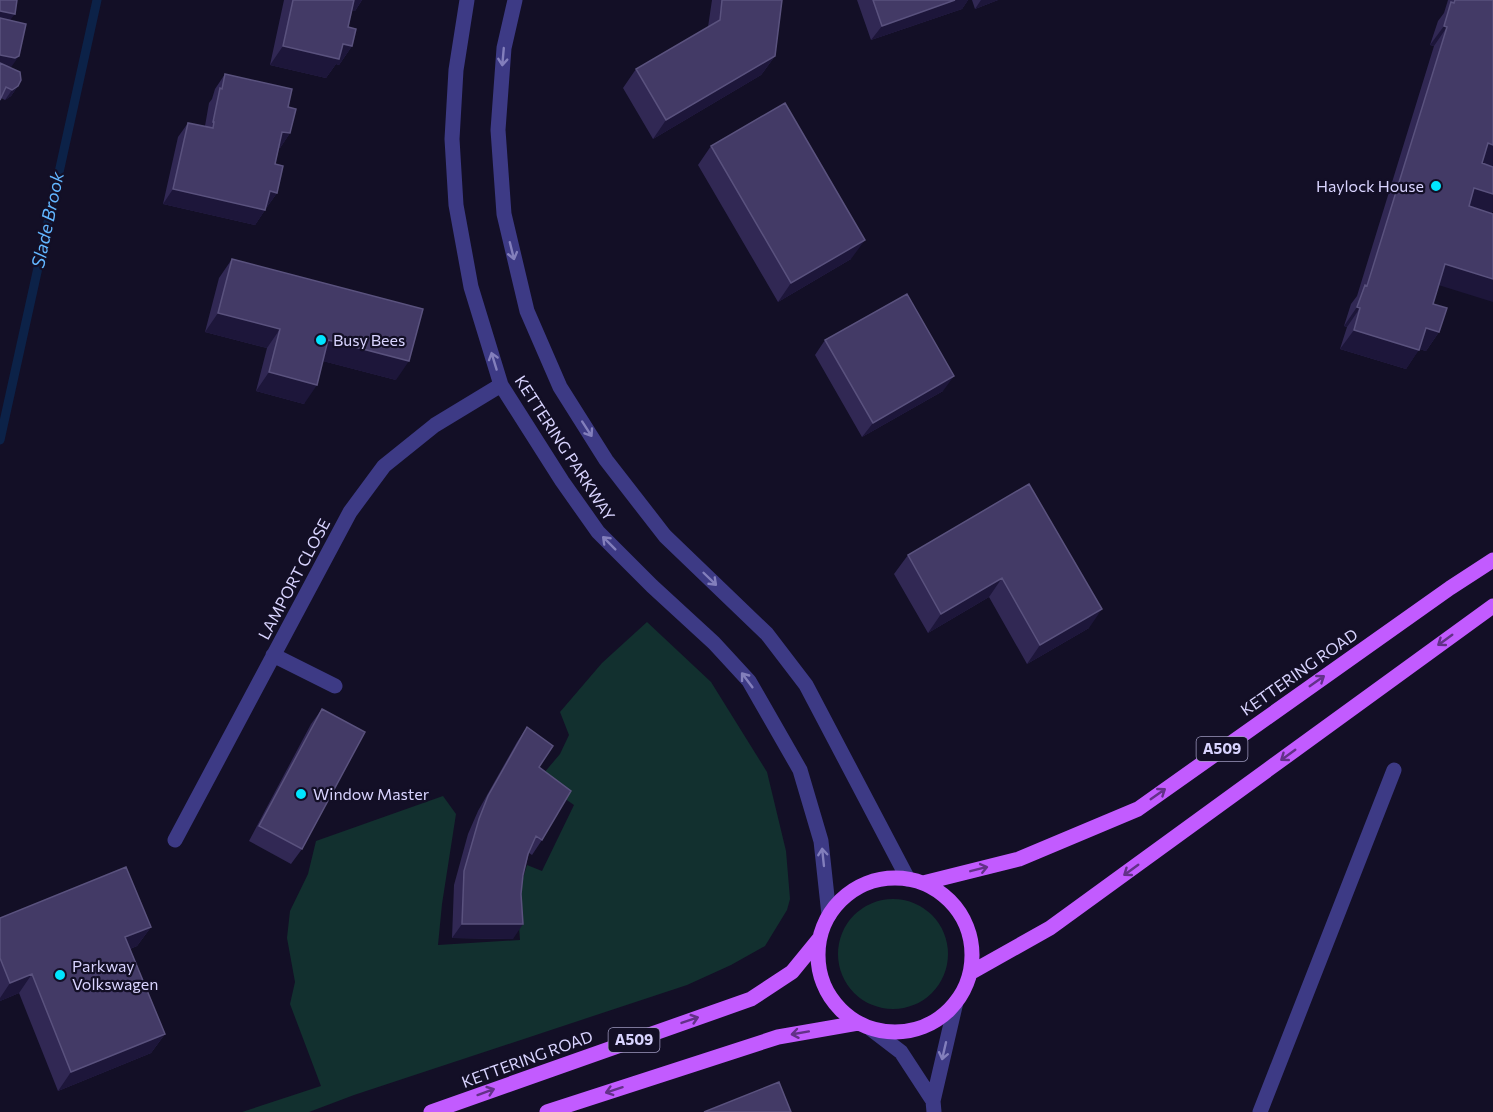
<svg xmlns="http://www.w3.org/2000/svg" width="1493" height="1112" viewBox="0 0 1493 1112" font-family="Commissioner,sans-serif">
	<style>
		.green { fill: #12302f }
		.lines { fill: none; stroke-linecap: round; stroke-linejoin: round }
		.stream { stroke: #0c2248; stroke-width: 9 }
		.minor { stroke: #3d3a85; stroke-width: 15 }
		.major { stroke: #c25bff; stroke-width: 15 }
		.wall { fill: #312854 }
		.shaded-wall { fill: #1d163a }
		.building { fill: #433a66; stroke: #5a527e; stroke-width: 1.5 }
		.oneway { stroke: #837fbc }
		.oneway2 { stroke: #623188 }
		.poi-dot { fill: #00e5ff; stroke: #130f26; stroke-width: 2 }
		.labels { text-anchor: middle; stroke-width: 4.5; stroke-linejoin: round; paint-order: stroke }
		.shield { fill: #130f26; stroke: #9e99be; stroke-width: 1.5 }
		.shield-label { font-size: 15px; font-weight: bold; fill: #d9d4ff }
		.poi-label { font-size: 16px; fill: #d9d4ff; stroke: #130f26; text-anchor: start }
		.street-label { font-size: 16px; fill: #d9d4ff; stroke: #130f26 }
		.water-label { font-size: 18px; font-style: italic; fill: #62b6ff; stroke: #130f26 }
	</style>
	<rect width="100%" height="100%" fill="#130f26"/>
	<path class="green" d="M 647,622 L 711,682 L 767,772 L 786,851 L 790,899 L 787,910 L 765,946 L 731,965 L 687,985 L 354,1095 L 309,1112 L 242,1112 L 321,1086 L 290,1004 L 295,982 L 287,938 L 290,911 L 308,874 L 316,841 L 443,796 L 456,814 L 442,904 L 438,945 L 520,940 L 518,913 L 519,891 L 527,865 L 542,871 L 574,805 L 538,780 L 560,754 L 569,735 L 560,712 L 602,663 Z
		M838 954a55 55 0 1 1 110 0a55 55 0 1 1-110 0Z"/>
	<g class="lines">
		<path class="stream" d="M 0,440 L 97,0"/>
		<path class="minor" d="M 467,0 L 456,70 L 452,139 L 456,205 L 471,287 L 501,385 L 562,481 L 598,532 L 652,586 L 714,643 L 749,681 L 800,770 L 821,841 L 829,915
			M 515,0 L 504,48 L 498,130 L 504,214 L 527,311 L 560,387 L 606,460 L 665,536 L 767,634 L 806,685 L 908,879
			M 273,655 L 335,686
			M 175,840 L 350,512 L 384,466 L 435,425 L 501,385
			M 871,1029 L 901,1052 L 933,1101
			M 934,1112 L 933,1101 L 956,1002
			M 1260,1112 L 1394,770"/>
		<path class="major" d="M818 955a77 77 0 1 1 154 0a77 77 0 1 1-154 0Z
			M 923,883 L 1019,859 L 1138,809 L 1450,588 L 1493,560
			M 970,973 L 1050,928 L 1493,606
			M 431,1112 L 751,999 L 792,972 L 819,939
			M 547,1112 L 778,1037 L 858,1023"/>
	</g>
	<path class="wall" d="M 284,0 L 362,0 L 355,11 L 352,10 L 348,27 L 352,46 L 339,65 L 336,64 L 326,78 L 270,65 Z
		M 712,0 L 782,0 L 775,56 L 761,75 L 653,139 L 623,88 L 636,69 L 708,27 Z
		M 857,0 L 968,0 L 962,9 L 871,40 Z
		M 972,0 L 998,0 L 975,9 Z
		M 1448,0 L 1493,0 L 1493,211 L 1439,285 L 1433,304 L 1439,332 L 1426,351 L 1419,349 L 1406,369 L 1340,349 L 1347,327 L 1344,326 L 1351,304 L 1357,296 L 1434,46 L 1430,45 L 1438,21 L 1444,13 Z
		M 10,20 L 12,66 L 9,67 L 18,86 L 11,96 L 5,100 L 1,98 Z
		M 225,74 L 288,107 L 290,133 L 280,148 L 279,148 L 275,164 L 277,193 L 267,207 L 266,207 L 265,210 L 255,225 L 163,204 L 178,137 L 188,123 L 205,126 L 209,103 L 212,99 L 215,89 Z
		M 711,146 L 851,259 L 778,302 L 698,165 Z
		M 232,259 L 396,380 L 323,361 L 304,404 L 256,391 L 267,348 L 205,332 L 219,278 Z
		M 825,340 L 943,391 L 862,437 L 815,355 Z
		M 1029,484 L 1089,628 L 1027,664 L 989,597 L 928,633 L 894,574 L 908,555 Z
		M 322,709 L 302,849 L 291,864 L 249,841 L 311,724 Z
		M 527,727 L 539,767 L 542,840 L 532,855 L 529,853 L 523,875 L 513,939 L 452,938 L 454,885 L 468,834 L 478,811 L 517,742 Z
		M 0,918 L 151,927 L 137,946 L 130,949 L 165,1034 L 151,1053 L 58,1091 L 19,993 L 0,1001 Z"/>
	<path class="shaded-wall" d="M 349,0 L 362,0 L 355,11 L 343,8 Z
		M 955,0 L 968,0 L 962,9 L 871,40 L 882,26 Z
		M 981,0 L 998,0 L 975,9 Z
		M 0,11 L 15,14 L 7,24 L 0,23 Z
		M 1444,26 L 1447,27 L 1434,46 L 1430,45 Z
		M 343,44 L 352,46 L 339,65 L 336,64 L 326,78 L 270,65 L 283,46 Z
		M 0,55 L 19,56 L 12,66 L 8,68 L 0,66 Z
		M 775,56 L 761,75 L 653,139 L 666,120 Z
		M 18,86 L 11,96 L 5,100 L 12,90 Z
		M 282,132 L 290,133 L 280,148 L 272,146 Z
		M 1488,143 L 1493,145 L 1493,168 L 1474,162 Z
		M 1474,188 L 1493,194 L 1493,211 L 1489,216 L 1460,207 Z
		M 173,189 L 265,210 L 255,225 L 163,204 Z
		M 270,191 L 277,193 L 267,207 L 259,206 Z
		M 865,240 L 851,259 L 778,302 L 791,283 Z
		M 1445,264 L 1493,279 L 1493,302 L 1432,283 Z
		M 1357,307 L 1360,308 L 1347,327 L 1344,326 Z
		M 218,313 L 280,329 L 267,348 L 205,332 Z
		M 1426,328 L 1439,332 L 1426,351 L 1412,347 Z
		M 1354,330 L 1419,350 L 1406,369 L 1340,349 Z
		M 328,340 L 409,361 L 396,380 L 315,359 Z
		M 269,372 L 317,385 L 304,404 L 256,391 Z
		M 954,376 L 943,391 L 862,437 L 873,423 Z
		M 1002,578 L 989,597 L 928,633 L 941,614 Z
		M 1102,609 L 1089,628 L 1027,664 L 1040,645 Z
		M 462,924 L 523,924 L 513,939 L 452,938 Z
		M 151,927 L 137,946 L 112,956 L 125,937 Z
		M 32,974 L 19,993 L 0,1001 L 0,998 L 10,983 Z
		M 165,1034 L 151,1053 L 58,1091 L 71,1072 Z"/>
	<path class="building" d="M 0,0 L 17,0 L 15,14 L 0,11 Z
		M 293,0 L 354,0 L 348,27 L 356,29 L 352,46 L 343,44 L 339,59 L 283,46 Z
		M 722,0 L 782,0 L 775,56 L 666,120 L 636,69 L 720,20 Z
		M 873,0 L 955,0 L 882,26 Z
		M 1455,0 L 1493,0 L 1493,145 L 1488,143 L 1482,163 L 1493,167 L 1493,194 L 1474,188 L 1469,206 L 1493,214 L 1493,279 L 1445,264 L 1433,304 L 1447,308 L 1439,332 L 1426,328 L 1419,350 L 1354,330 L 1360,308 L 1357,307 L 1365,285 L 1367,286 L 1447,27 L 1444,26 L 1451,2 L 1454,3 Z
		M 0,18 L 26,24 L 19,56 L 15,58 L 0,55 Z
		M 0,63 L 20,72 L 21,80 L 18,86 L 12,90 L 6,87 L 0,100 Z
		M 225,74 L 292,89 L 288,107 L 296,109 L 290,133 L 282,132 L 275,164 L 283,166 L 277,193 L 270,191 L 265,210 L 173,189 L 188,123 L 213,128 L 214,122 L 213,122 L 220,88 L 222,89 Z
		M 785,103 L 865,240 L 791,283 L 711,146 Z
		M 232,259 L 423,309 L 409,361 L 328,340 L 317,385 L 269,372 L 280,329 L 218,313 Z
		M 907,294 L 954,376 L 873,423 L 825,340 Z
		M 1029,484 L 1102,609 L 1040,645 L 1002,578 L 941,614 L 908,555 Z
		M 322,709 L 365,732 L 302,849 L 259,826 Z
		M 527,727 L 553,746 L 539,767 L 571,791 L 542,840 L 536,836 L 528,854 L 523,875 L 521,894 L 523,924 L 462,924 L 464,871 L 479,819 L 488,796 Z
		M 126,867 L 151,927 L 125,937 L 165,1034 L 71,1072 L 32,974 L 10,983 L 0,958 L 0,918 Z
		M 779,1082 L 791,1112 L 704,1112 Z"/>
	<defs><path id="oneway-shaft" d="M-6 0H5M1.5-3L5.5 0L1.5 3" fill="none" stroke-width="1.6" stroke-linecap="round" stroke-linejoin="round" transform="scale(1.5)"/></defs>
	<g class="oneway">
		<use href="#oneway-shaft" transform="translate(503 57) rotate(95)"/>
		<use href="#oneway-shaft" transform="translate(512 251) rotate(76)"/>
		<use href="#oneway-shaft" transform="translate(494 361) rotate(-107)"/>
		<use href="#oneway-shaft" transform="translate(587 429) rotate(57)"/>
		<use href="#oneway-shaft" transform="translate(609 543) rotate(-135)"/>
		<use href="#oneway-shaft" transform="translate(710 579) rotate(44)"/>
		<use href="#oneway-shaft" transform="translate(747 680) rotate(-127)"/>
		<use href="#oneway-shaft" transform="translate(823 857) rotate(-96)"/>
		<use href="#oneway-shaft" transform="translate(944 1051) rotate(103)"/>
	</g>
	<g class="oneway2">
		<use href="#oneway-shaft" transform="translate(1445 640) rotate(144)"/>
		<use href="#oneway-shaft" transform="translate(1317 681) rotate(-35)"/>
		<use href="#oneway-shaft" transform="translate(1288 755) rotate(144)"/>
		<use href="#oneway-shaft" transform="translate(1158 794) rotate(-35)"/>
		<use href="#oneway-shaft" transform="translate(979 869) rotate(-14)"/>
		<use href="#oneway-shaft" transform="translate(1131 870) rotate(144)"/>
		<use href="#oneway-shaft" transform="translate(690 1020) rotate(-19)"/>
		<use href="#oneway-shaft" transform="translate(800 1033) rotate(170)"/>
		<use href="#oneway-shaft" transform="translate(614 1090) rotate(162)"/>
		<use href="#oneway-shaft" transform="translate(486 1092) rotate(-20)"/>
	</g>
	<g class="poi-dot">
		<circle cx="1436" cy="186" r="6"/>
		<circle cx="321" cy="340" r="6"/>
		<circle cx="301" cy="794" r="6"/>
		<circle cx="60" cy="975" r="6"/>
	</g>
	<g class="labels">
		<g class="shield">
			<rect x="1196.5" y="737" width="51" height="24" rx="4.5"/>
			<rect x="608.5" y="1028" width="51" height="24" rx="4.5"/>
		</g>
		<g class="shield-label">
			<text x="1222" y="754">A509</text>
			<text x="634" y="1045">A509</text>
		</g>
		<g class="poi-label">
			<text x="1424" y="192" text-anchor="end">Haylock House</text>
			<text x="333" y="346">Busy Bees</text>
			<text x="313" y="800">Window Master</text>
			<text x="72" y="972">Parkway<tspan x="72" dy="18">Volkswagen</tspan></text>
		</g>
		<g class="street-label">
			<text transform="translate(565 448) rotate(57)" y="6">KETTERING PARKWAY</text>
			<text transform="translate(294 579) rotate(-62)" y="6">LAMPORT CLOSE</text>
			<text transform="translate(1299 672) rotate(-35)" y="6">KETTERING ROAD</text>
			<text transform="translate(527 1059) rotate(-20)" y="6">KETTERING ROAD</text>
		</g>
		<g class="water-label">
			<text transform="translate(48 220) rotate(-78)" y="6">Slade Brook</text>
		</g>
	</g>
</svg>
